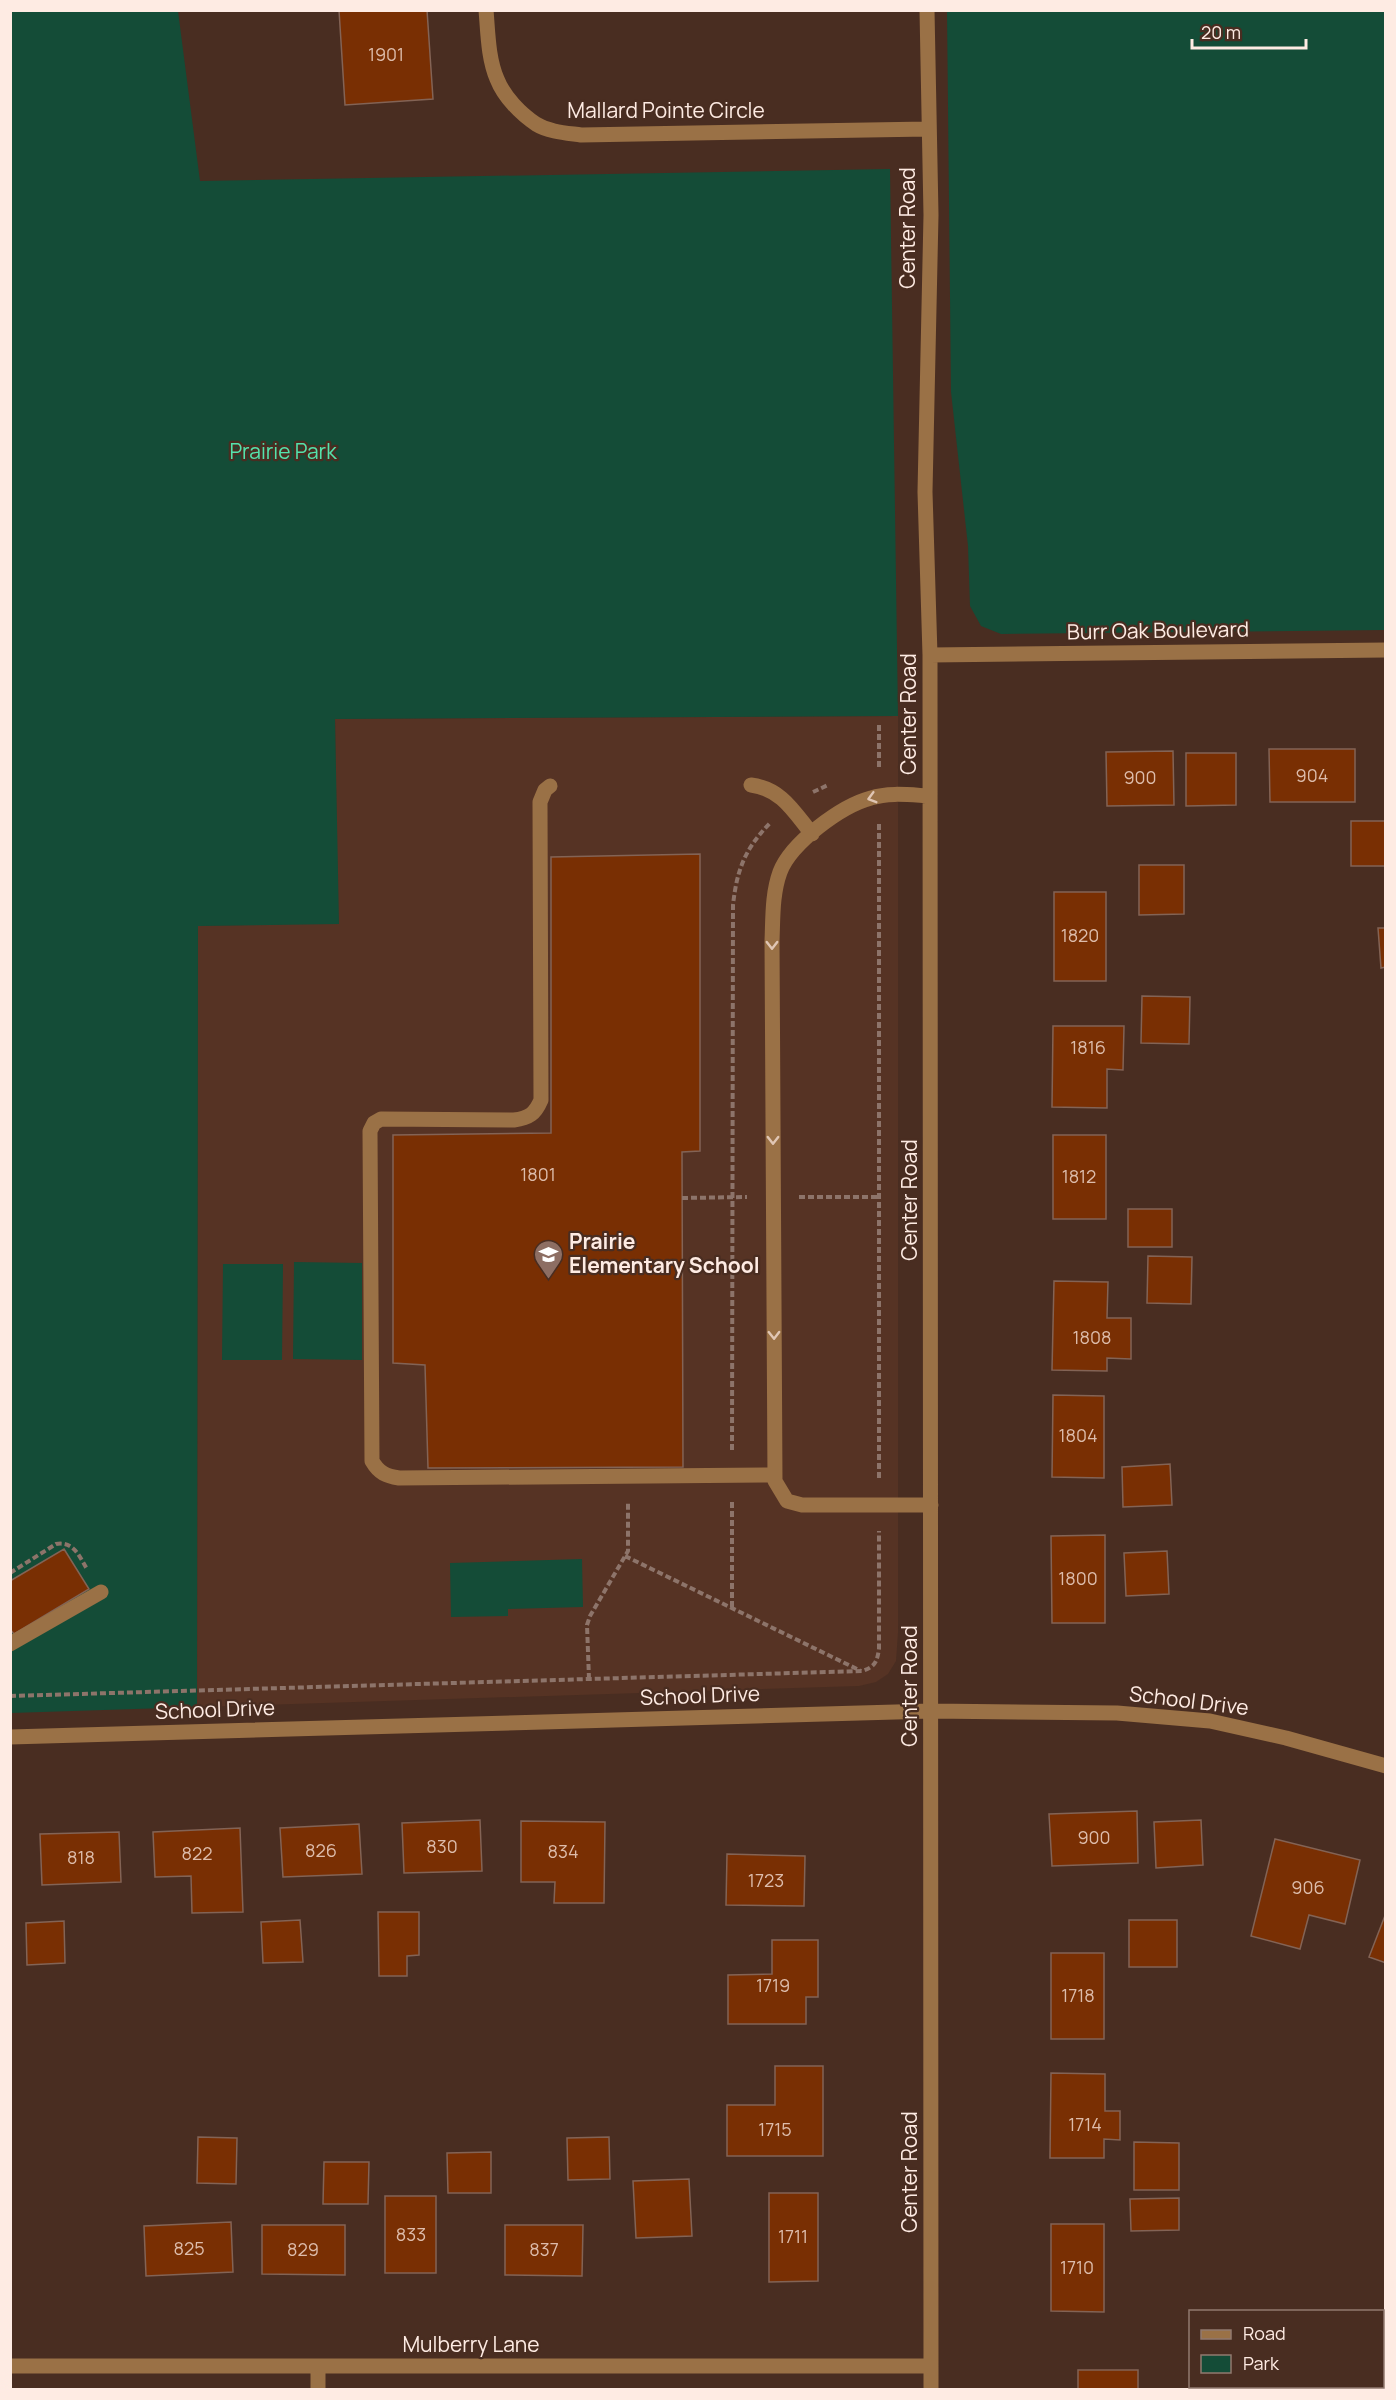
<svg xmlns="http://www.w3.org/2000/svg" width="1396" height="2400" viewBox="0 0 1396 2400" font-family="Manrope,sans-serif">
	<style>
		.built { fill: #563324 }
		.green { fill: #144c37 }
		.building { fill: #792f03; stroke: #836355; stroke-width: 1.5 }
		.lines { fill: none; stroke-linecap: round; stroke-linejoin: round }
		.path { stroke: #8d746a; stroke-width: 4; stroke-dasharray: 6 3; stroke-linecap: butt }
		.minor { stroke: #9a7146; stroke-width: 15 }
		.oneway { stroke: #e0c6b4 }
		.labels { text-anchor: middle; stroke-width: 4.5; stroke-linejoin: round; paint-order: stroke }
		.number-label { font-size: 18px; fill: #ddbcab }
		.street-label { font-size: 21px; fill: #feebe3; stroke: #492d21 }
		.park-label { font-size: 21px; fill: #54e2ac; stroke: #492d21 }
		.poi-label { font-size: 21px; font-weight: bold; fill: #feebe3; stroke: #492d21; text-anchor: start }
	</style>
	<rect width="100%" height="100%" fill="#492d21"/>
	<path class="built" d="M 898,716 L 898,1633 L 896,1661 L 888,1674 L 876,1682 L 859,1686 L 197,1707 L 198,926 L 338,923 L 335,719 Z"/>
	<path class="green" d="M 10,11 L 178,11 L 200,181 L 890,169 L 898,716 L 335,719 L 339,924 L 198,926 L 197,1707 L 11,1713 Z
		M 947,11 L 1385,11 L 1385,630 L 1001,634 L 981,626 L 970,606 L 968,546 L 951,392 Z
		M 294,1262 L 362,1263 L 362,1360 L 293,1359 Z
		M 223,1264 L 283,1264 L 282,1360 L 222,1360 Z
		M 582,1559 L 583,1607 L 508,1609 L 508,1616 L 451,1617 L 450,1563 Z"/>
	<path class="building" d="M 339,10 L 427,10 L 433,99 L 345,105 Z
		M 1269,749 L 1355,749 L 1355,802 L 1270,802 Z
		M 1173,751 L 1174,805 L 1107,806 L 1106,752 Z
		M 1186,753 L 1236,753 L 1236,805 L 1186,806 Z
		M 1351,821 L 1386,821 L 1386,866 L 1351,866 Z
		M 700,854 L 700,1151 L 682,1152 L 683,1467 L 428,1468 L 425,1365 L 393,1363 L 393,1135 L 551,1133 L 551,857 Z
		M 1139,865 L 1184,865 L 1184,914 L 1139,915 Z
		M 1054,892 L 1106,892 L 1106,981 L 1054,981 Z
		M 1378,928 L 1386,928 L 1386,967 L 1381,968 Z
		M 1142,996 L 1190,997 L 1189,1044 L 1141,1043 Z
		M 1053,1026 L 1124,1026 L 1123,1070 L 1107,1069 L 1107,1108 L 1052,1107 Z
		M 1053,1135 L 1106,1135 L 1106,1219 L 1053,1219 Z
		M 1128,1209 L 1172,1209 L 1172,1247 L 1128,1247 Z
		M 1148,1256 L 1192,1257 L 1191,1304 L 1147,1303 Z
		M 1054,1281 L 1108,1282 L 1107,1318 L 1131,1318 L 1131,1359 L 1107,1358 L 1107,1371 L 1052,1370 Z
		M 1053,1395 L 1104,1396 L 1104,1478 L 1052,1477 Z
		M 1170,1464 L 1172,1505 L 1123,1507 L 1122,1467 Z
		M 1105,1535 L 1105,1623 L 1052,1623 L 1051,1536 Z
		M 64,1549 L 89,1589 L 14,1634 L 10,1629 L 10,1581 Z
		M 1167,1551 L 1169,1594 L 1126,1596 L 1124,1553 Z
		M 1137,1811 L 1138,1863 L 1052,1866 L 1049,1814 Z
		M 480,1820 L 482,1871 L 404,1873 L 402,1823 Z
		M 1201,1820 L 1203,1865 L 1156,1868 L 1154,1822 Z
		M 521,1821 L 605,1822 L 604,1903 L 554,1903 L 555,1882 L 521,1882 Z
		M 359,1824 L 362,1874 L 283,1877 L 280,1828 Z
		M 240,1828 L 243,1912 L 192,1913 L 191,1876 L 155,1877 L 153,1832 Z
		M 119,1832 L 121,1882 L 42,1885 L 40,1834 Z
		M 1275,1839 L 1360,1860 L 1345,1924 L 1309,1915 L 1300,1949 L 1251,1936 Z
		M 727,1854 L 805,1856 L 804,1906 L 726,1905 Z
		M 378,1912 L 419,1912 L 419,1955 L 407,1956 L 407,1976 L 379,1976 Z
		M 1386,1913 L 1386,1963 L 1369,1957 Z
		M 300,1920 L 303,1962 L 263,1963 L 261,1922 Z
		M 1129,1920 L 1177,1920 L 1177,1967 L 1129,1967 Z
		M 64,1921 L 65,1963 L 27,1965 L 26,1923 Z
		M 772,1940 L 818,1940 L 818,1997 L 806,1997 L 806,2024 L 728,2024 L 728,1975 L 772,1974 Z
		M 1051,1953 L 1104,1953 L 1104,2039 L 1051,2039 Z
		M 775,2066 L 823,2066 L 823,2156 L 727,2156 L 727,2105 L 775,2105 Z
		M 1051,2073 L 1105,2074 L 1105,2111 L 1120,2111 L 1120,2140 L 1104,2139 L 1104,2158 L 1050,2158 Z
		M 198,2137 L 237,2138 L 236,2184 L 197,2183 Z
		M 609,2137 L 610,2179 L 568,2180 L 567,2138 Z
		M 1134,2142 L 1179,2143 L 1179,2190 L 1134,2190 Z
		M 491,2152 L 491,2193 L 448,2193 L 447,2153 Z
		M 324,2162 L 369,2162 L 368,2204 L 323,2204 Z
		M 689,2179 L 692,2236 L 636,2238 L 633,2181 Z
		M 769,2193 L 818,2193 L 818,2281 L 769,2282 Z
		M 385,2196 L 436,2196 L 436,2273 L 385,2273 Z
		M 1179,2198 L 1179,2230 L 1131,2231 L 1130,2199 Z
		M 231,2222 L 233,2272 L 146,2276 L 144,2226 Z
		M 1051,2224 L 1104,2224 L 1104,2312 L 1051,2311 Z
		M 262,2225 L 345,2225 L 345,2275 L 262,2274 Z
		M 505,2225 L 583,2225 L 582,2276 L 505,2275 Z
		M 1078,2370 L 1138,2370 L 1138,2390 L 1078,2390 Z"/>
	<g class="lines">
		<path class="path" d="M 879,725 L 879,770
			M 813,792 L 828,785
			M 799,1197 L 880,1197
			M 682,1198 L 747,1197
			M 732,1450 L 733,905 C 737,869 745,849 770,823
			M 879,1478 L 879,823
			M 625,1556 L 861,1671
			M 10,1573 L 56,1544 C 74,1541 79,1556 87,1569
			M 732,1607 L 732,1502
			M 589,1679 L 587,1625 L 590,1616 L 628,1551 L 628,1503
			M 10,1696 L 862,1671 C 875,1667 877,1662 879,1649 L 879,1531"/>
		<path class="minor" d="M 486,10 C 488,33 488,58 497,79 C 504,97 521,114 536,124 C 549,132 567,133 581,135 L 928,129
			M 927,10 L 931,215 L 925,492 L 930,655 L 931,2390
			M 930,655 L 1386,650
			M 751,785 C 782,789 794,812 812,834
			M 550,786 L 545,790 L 540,802 L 541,1100 C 535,1114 529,1118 514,1120 L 381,1119 L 374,1123 L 370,1131 L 372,1461 C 379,1473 386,1476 399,1478 L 775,1475
			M 930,796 C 911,795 889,792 871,798 C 841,806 791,843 780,872 C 772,894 773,918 772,941 L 775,1481 L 787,1501 L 802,1505 L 931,1505
			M 10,1644 L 101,1592
			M 10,1737 L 931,1711 L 1117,1713 L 1210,1721 L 1286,1738 L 1386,1766
			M 10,2366 L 931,2366
			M 318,2390 L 318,2366"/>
	</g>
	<defs><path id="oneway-chevron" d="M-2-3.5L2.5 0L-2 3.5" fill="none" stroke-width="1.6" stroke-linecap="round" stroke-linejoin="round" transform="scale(1.5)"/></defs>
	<g class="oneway">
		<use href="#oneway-chevron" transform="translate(872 798) rotate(164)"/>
		<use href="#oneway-chevron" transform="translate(772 945) rotate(90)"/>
		<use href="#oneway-chevron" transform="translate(773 1140) rotate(90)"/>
		<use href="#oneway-chevron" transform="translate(774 1335) rotate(89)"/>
	</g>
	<defs>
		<symbol id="school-pin" viewBox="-11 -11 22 30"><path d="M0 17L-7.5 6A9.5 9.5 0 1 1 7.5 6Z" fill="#8d6e63" stroke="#492d21"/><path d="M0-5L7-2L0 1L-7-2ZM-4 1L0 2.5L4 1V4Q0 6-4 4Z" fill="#fff"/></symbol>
	</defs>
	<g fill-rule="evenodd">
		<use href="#school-pin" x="532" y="1238" width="33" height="45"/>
	</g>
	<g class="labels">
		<g class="number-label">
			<text x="386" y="61">1901</text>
			<text x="1312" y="782">904</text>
			<text x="1140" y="784">900</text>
			<text x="1080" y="942">1820</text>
			<text x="1088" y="1054">1816</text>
			<text x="538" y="1181">1801</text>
			<text x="1079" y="1183">1812</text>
			<text x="1092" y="1344">1808</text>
			<text x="1078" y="1442">1804</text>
			<text x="1078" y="1585">1800</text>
			<text x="1094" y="1844">900</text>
			<text x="442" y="1853">830</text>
			<text x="321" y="1857">826</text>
			<text x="563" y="1858">834</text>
			<text x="197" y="1860">822</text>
			<text x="81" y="1864">818</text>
			<text x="766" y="1887">1723</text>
			<text x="1308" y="1894">906</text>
			<text x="773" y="1992">1719</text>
			<text x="1078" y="2002">1718</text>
			<text x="1085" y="2131">1714</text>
			<text x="775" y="2136">1715</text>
			<text x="411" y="2241">833</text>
			<text x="793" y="2243">1711</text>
			<text x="189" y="2255">825</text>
			<text x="303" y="2256">829</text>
			<text x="544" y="2256">837</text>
			<text x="1077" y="2274">1710</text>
		</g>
		<g class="street-label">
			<text x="666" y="118">Mallard Pointe Circle</text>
			<text transform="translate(908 228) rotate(-90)" y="7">Center Road</text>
			<text transform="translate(1158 631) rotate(-1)" y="7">Burr Oak Boulevard</text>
			<text transform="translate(909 714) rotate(-90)" y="7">Center Road</text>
			<text transform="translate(910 1200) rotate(-90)" y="7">Center Road</text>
			<text transform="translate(910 1686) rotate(-90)" y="7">Center Road</text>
			<text transform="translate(700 1696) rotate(-2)" y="7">School Drive</text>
			<text transform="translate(1189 1701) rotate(7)" y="7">School Drive</text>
			<text transform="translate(215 1710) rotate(-2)" y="7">School Drive</text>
			<text transform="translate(910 2172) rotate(-90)" y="7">Center Road</text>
			<text x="471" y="2352">Mulberry Lane</text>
		</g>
		<g class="park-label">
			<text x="283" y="459">Prairie Park</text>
		</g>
		<g class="poi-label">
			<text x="569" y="1249">Prairie<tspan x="569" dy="24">Elementary School</tspan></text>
		</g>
	</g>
	<rect width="1396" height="2400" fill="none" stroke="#feebe3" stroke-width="24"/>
	<rect x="1189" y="2310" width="195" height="78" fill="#492d21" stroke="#91796f" stroke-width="1.5"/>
	<rect x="1201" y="2330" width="30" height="9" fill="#9a7146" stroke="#91796f" stroke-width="1.5"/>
	<text x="1243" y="2340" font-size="18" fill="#feebe3">Road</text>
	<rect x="1201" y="2355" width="30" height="18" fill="#144c37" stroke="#91796f" stroke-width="1.5"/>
	<text x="1243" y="2370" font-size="18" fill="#feebe3">Park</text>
	<path d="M1192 39v9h114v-9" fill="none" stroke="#feebe3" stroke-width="3"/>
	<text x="1201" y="39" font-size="18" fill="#feebe3" stroke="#492d21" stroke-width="4.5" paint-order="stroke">20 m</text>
</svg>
